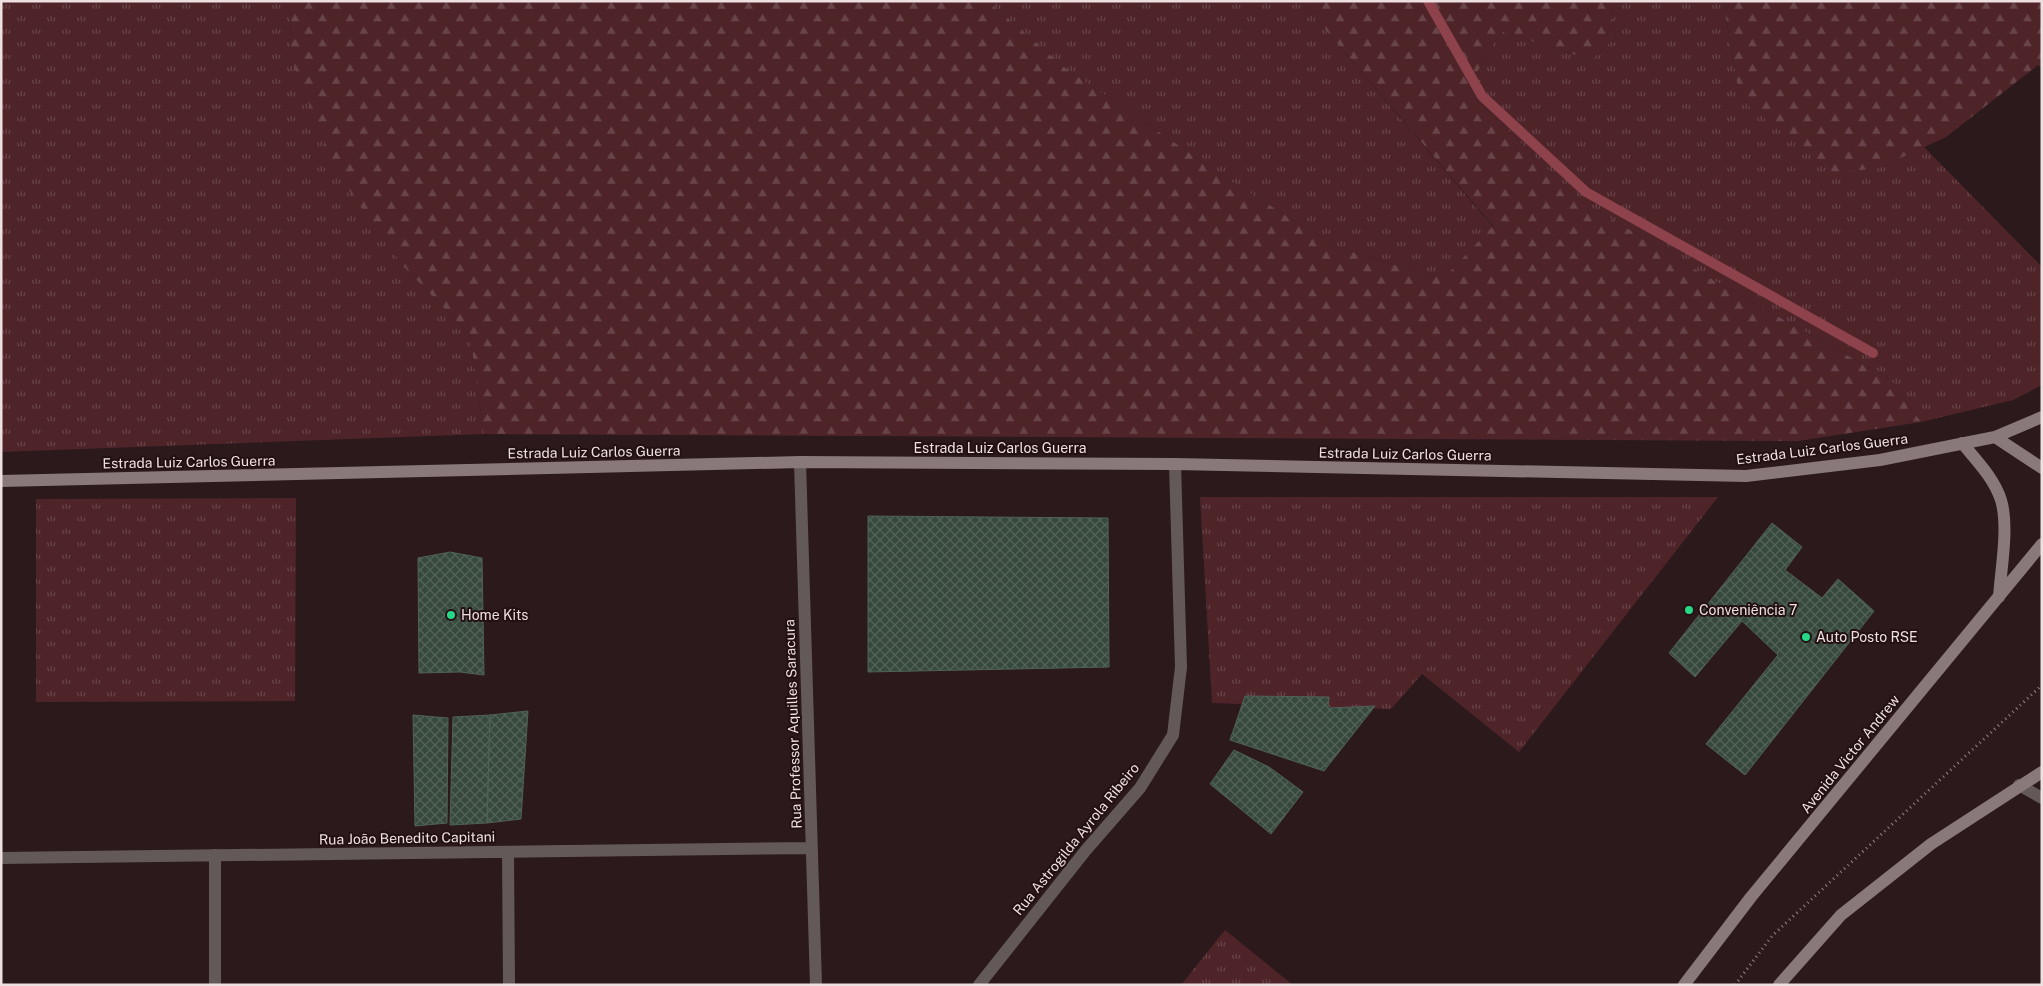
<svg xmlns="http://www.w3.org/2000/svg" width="2043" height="986" viewBox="0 0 2043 986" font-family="'Public Sans',sans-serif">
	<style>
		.grass { fill: url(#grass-tufts) }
		.forest { fill: url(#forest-firs) }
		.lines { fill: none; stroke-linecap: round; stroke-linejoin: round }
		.stream { stroke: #8d424c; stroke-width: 10 }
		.building { fill: url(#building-cross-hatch); stroke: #4f6256 }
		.path { stroke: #948485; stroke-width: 3; stroke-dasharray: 1 4; stroke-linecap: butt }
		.street { stroke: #635959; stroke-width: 12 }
		.secondary { stroke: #8a797a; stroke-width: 12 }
		.poi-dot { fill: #26d886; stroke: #221012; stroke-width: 2 }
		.labels { text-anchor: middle; stroke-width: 4; stroke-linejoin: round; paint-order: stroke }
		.street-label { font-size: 14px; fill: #eee0e1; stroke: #221012 }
		.poi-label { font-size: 14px; fill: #eee0e1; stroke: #221012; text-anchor: start }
	</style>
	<defs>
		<pattern id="grass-tufts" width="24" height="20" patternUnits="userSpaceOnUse" patternTransform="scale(1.25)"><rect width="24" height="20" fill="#4e2429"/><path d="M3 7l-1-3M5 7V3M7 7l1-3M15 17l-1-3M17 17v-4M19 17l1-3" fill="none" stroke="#684448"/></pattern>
		<pattern id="forest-firs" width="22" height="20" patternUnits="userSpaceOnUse" patternTransform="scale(1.25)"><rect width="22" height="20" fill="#4e2429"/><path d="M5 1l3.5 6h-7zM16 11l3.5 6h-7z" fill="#684448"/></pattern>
		<pattern id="building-cross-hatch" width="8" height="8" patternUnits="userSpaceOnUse" patternTransform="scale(1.25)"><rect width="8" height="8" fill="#37493d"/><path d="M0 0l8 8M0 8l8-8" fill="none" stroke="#546359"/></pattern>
	</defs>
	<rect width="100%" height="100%" fill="#2c191b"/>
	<path class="grass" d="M 1,1 L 290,1 L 291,59 L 403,266 L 470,335 L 484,434 L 1,452 Z
		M 988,1 L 1301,1 L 1493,227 L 1443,279 L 1337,247 L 1229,180 L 1064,67 Z
		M 1609,1 L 1723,1 L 1740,99 L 1879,168 L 1924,147 L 2042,267 L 2042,385 L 2013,400 L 1921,422 L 1891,380 L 1720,284 L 1578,199 L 1467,90 L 1501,31 L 1591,60 L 1616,37 Z
		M 1200,497 L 1718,497 L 1519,752 L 1422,674 L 1391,709 L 1212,703 Z
		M 296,498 L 295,701 L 36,702 L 36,499 Z
		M 1225,930 L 1293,985 L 1181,985 Z"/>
	<path class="forest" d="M 290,1 L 988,1 L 1064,67 L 1229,180 L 1337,247 L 1443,279 L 1493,226 L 1301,1 L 1609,1 L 1616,37 L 1591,60 L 1501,31 L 1467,90 L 1578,199 L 1720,284 L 1891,380 L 1921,422 L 1798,441 L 484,434 L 470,335 L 403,266 L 336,172 L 291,59 Z
		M 1723,1 L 2042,1 L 2042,68 L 2038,65 L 1946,137 L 1879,168 L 1833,173 L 1740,99 Z"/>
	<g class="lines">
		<path class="stream" d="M 1428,1 L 1482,96 L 1586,192 L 1873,353"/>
	</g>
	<path class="building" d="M 868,516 L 1108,518 L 1109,667 L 868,672 Z
		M 1772,523 L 1802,547 L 1785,570 L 1822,598 L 1838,579 L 1874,611 L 1745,775 L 1706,744 L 1778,655 L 1742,621 L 1695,677 L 1669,653 Z
		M 450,552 L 482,558 L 484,675 L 460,672 L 419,673 L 418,558 Z
		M 1245,696 L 1329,697 L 1328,708 L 1375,706 L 1324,771 L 1230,740 Z
		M 528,711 L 521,819 L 487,823 L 490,715 Z
		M 413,715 L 448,718 L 447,823 L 415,826 Z
		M 490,715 L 487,823 L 450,825 L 453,717 Z
		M 1234,750 L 1269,767 L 1303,792 L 1271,834 L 1210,784 Z"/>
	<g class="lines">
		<path class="path" d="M 1735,985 L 1772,936 L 2042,685"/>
		<path class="street" d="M 800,462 L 816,985
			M 2019,785 L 2042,798
			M 508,852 L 509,985
			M 1,858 L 812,848
			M 215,985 L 215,855
			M 979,985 L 1086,850 L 1140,788 L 1173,735 L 1181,667 L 1175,464"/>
		<path class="secondary" d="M 1995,437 L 2042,468
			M 1962,443 C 1976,460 1994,478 2001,500 C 2009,527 2001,568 1999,597
			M 1,481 L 800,462 L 1175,464 L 1746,476 L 1880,460 L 1995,437 L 2042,417
			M 1684,985 L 1751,897 L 2042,544
			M 1779,985 L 1841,915 L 1931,844 L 2042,772"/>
	</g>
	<g class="poi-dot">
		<circle cx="1689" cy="610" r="5"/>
		<circle cx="451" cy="615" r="5"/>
		<circle cx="1806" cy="637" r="5"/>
	</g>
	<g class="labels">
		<g class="street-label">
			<text x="1000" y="453">Estrada Luiz Carlos Guerra</text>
			<text transform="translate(1822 449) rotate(-7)" y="5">Estrada Luiz Carlos Guerra</text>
			<text transform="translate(594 452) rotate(-1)" y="5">Estrada Luiz Carlos Guerra</text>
			<text transform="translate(1405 454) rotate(1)" y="5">Estrada Luiz Carlos Guerra</text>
			<text transform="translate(189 462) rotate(-1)" y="5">Estrada Luiz Carlos Guerra</text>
			<text transform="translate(793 724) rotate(-92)" y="5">Rua Professor Aquilles Saracura</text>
			<text transform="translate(1850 754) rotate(-51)" y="5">Avenida Victor Andrew</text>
			<text transform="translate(407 838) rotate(-1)" y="5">Rua João Benedito Capitani</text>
			<text transform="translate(1076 839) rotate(-51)" y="5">Rua Astrogilda Ayrola Ribeiro</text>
		</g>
		<g class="poi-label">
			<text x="1699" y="615">Conveniência 7</text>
			<text x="461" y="620">Home Kits</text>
			<text x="1816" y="642">Auto Posto RSE</text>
		</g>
	</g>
	<rect width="2043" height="986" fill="none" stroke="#eee0e1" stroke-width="5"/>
</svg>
